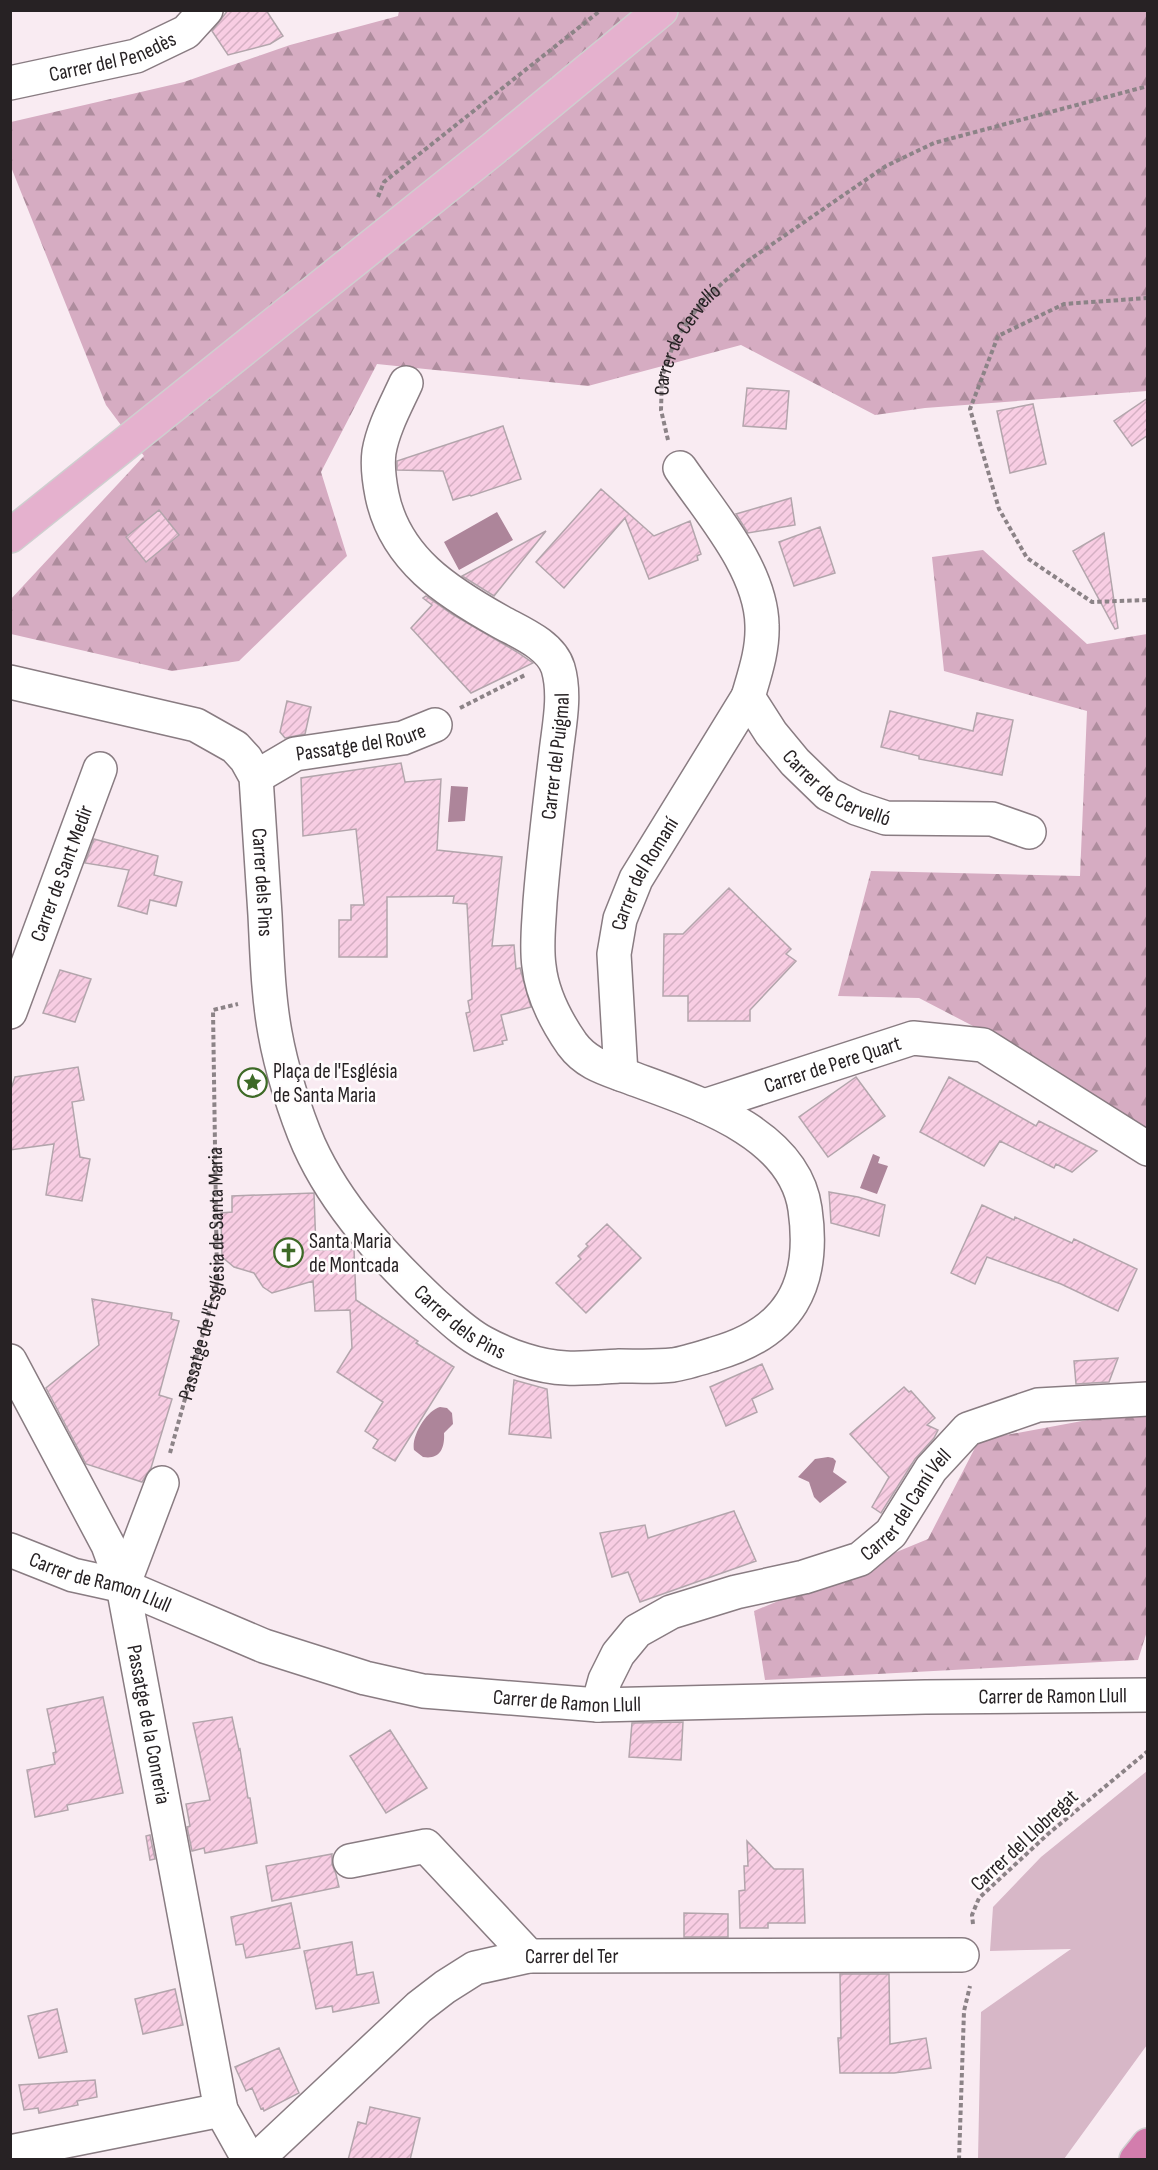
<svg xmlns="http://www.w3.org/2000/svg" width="1158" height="2170" viewBox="0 0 1158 2170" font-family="'Sofia Sans Condensed',sans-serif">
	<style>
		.green { fill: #d7b7c7 }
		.forest { fill: url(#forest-firs) }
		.water { fill: #ad859a }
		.building { fill: url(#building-hatch); stroke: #b3a5ac; stroke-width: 1.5 }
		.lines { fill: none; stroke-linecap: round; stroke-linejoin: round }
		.minor-casing { stroke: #897c82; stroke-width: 36 }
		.major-casing { stroke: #cfcecf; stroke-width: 36 }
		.highway-casing { stroke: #cfcecf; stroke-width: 36 }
		.path { stroke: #8c8387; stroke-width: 4; stroke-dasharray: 4.5 3; stroke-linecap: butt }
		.minor { stroke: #fff; stroke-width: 33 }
		.major { stroke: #e5b1ce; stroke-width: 33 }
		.highway { stroke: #d37dad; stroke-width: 33 }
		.labels { text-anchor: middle; stroke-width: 5; stroke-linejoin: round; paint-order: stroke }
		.street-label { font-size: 21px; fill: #272224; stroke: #fffcfd }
		.poi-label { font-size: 21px; fill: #272224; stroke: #fffcfd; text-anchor: start }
	</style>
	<defs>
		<pattern id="forest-firs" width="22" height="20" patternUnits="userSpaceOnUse" patternTransform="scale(1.5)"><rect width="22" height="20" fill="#d6acc2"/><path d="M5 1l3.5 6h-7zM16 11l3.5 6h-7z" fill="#ae8c9d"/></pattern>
		<pattern id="building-hatch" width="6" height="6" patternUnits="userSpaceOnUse" patternTransform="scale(1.5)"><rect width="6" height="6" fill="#f8cde3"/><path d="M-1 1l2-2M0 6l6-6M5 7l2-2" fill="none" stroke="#d5b0c3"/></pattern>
	</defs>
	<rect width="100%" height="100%" fill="#f9ebf2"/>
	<path class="green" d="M 1147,1771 L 1147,2045 L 1064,2159 L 978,2159 L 981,2012 L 1071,1949 L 990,1951 L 993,1907 L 1041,1857 Z"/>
	<path class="forest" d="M 399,11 L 1147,11 L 1147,391 L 925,408 L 875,415 L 741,345 L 588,386 L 377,364 L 321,472 L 347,556 L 239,661 L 172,671 L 11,634 L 10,600 L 144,456 L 106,405 L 11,167 L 11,122 L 184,82 L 290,45 L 398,16 Z
		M 983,550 L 1087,644 L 1147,634 L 1147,1129 L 1134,1129 L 1052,1067 L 919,998 L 838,996 L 871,871 L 1080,876 L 1087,711 L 944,671 L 932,557 Z
		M 1147,1409 L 1148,1628 L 1138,1660 L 765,1680 L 754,1611 L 928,1539 L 979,1440 Z"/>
	<path class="water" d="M 497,512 L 513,540 L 459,570 L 444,542 Z
		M 451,786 L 468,787 L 465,821 L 448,822 Z
		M 873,1154 L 880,1157 L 878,1163 L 888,1166 L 877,1194 L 860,1188 Z
		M 440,1407 L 447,1408 L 452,1413 L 453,1424 L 444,1433 C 445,1448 440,1460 423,1457 L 414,1450 C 411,1436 427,1410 440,1407 Z
		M 828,1457 L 833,1458 L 836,1461 L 833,1472 L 847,1482 L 820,1503 L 814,1497 L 809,1482 L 798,1477 L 815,1459 Z"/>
	<path class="building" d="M 228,10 L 266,10 L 283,36 L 270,44 L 228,55 L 212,31 Z
		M 747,388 L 789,391 L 786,429 L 743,426 Z
		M 1148,398 L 1148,435 L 1132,446 L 1114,421 Z
		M 1033,404 L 1046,464 L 1010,473 L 997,411 Z
		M 503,426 L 521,479 L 471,496 L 470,495 L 453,500 L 443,471 L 397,470 L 397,461 Z
		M 601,489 L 654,536 L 690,521 L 701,554 L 697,556 L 698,560 L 649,579 L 625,518 L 564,588 L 536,562 Z
		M 791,498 L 795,525 L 748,533 L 736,514 Z
		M 159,510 L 179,535 L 146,562 L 126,537 Z
		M 820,527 L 835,573 L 794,586 L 779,542 Z
		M 546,531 L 494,596 L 462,576 Z
		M 1104,533 L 1118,628 L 1115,629 L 1073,551 Z
		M 426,596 L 452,614 L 517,652 L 533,663 L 471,693 L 411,628 L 432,605 L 423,598 Z
		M 287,701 L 311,707 L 305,734 L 285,738 L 280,732 Z
		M 890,711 L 973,731 L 977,713 L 1013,720 L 1002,775 L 919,759 L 919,756 L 881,747 Z
		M 401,763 L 405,782 L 441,779 L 437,850 L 502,857 L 492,946 L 514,945 L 516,969 L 520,968 L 531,1007 L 501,1015 L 507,1040 L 502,1041 L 503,1044 L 474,1051 L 466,1013 L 470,1012 L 468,1001 L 472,999 L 467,904 L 453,903 L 454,896 L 387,897 L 387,957 L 339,957 L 339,920 L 351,920 L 351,905 L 364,905 L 356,829 L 303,836 L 301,778 Z
		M 94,839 L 158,856 L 154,875 L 182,882 L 176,906 L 150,900 L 147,914 L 118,906 L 129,870 L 85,863 Z
		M 729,888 L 791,949 L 786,954 L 796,961 L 750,1010 L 750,1021 L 688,1021 L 688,996 L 663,996 L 664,934 L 683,934 Z
		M 60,970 L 91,979 L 75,1022 L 43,1013 Z
		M 78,1067 L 84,1100 L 72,1102 L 80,1157 L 90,1159 L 82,1201 L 46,1195 L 54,1144 L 10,1150 L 10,1092 L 15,1077 Z
		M 856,1077 L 885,1116 L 828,1157 L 799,1117 Z
		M 949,1077 L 1036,1126 L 1039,1121 L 1097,1151 L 1072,1172 L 1056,1164 L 1054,1168 L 1000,1141 L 984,1166 L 920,1132 Z
		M 829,1192 L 858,1197 L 885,1205 L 879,1236 L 831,1223 Z
		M 314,1193 L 316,1250 L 354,1249 L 356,1300 L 418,1341 L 416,1343 L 454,1367 L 395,1461 L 373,1448 L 378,1440 L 365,1431 L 383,1402 L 337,1372 L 352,1348 L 350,1310 L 315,1311 L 313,1281 L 272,1293 L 263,1287 L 254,1273 L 234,1267 L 222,1257 L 221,1213 L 232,1212 L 232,1196 Z
		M 982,1205 L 1014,1220 L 1015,1217 L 1072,1243 L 1074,1239 L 1137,1269 L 1118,1311 L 1061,1284 L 987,1257 L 975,1284 L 951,1273 Z
		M 607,1224 L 641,1258 L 586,1313 L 556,1283 L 581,1259 L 578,1256 L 588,1246 L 586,1244 Z
		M 92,1299 L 172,1313 L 171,1319 L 179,1321 L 159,1395 L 172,1399 L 151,1468 L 142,1482 L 86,1464 L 46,1388 L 99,1345 Z
		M 1118,1358 L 1109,1382 L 1076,1384 L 1074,1361 Z
		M 762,1364 L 773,1389 L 752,1399 L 757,1412 L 726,1426 L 710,1387 Z
		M 514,1380 L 547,1389 L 551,1438 L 509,1434 Z
		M 904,1387 L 909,1392 L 911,1391 L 935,1418 L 927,1425 L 938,1430 L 934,1438 L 915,1459 L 881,1513 L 872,1507 L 889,1477 L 850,1434 Z
		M 734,1511 L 756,1561 L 640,1602 L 628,1572 L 612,1577 L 600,1533 L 645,1525 L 648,1538 Z
		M 103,1697 L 123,1793 L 67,1805 L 68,1810 L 35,1817 L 27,1770 L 55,1764 L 53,1753 L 56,1752 L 47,1709 Z
		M 232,1717 L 239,1750 L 240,1749 L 248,1798 L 250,1798 L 257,1843 L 205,1853 L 204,1848 L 192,1851 L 187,1827 L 190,1826 L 186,1804 L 210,1800 L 193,1723 Z
		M 683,1722 L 681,1760 L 629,1757 L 632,1723 Z
		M 390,1730 L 427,1788 L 386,1813 L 350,1756 Z
		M 150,1835 L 155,1859 L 150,1860 L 146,1836 Z
		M 747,1841 L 774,1869 L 803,1869 L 805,1923 L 768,1923 L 768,1928 L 740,1928 L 739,1891 L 745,1890 L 744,1866 L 748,1866 Z
		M 332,1854 L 332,1864 L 336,1874 L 339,1887 L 272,1901 L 266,1866 Z
		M 291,1903 L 300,1948 L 246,1958 L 243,1944 L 236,1945 L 231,1917 Z
		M 684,1913 L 728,1914 L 728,1937 L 684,1937 Z
		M 352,1942 L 357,1975 L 373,1972 L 379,2003 L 333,2012 L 332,2006 L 316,2009 L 304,1951 Z
		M 840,1974 L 889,1974 L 890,2044 L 926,2038 L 931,2068 L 894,2073 L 840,2073 L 838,2038 L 841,2038 Z
		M 175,1989 L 183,2025 L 143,2034 L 135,1999 Z
		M 57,2009 L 67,2052 L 39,2058 L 28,2016 Z
		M 279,2048 L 299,2093 L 264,2111 L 263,2108 L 261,2109 L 252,2088 L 246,2091 L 235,2067 Z
		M 95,2080 L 97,2097 L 77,2101 L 78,2105 L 39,2113 L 38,2108 L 24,2110 L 19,2085 Z
		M 370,2107 L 420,2118 L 410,2160 L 348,2160 L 358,2122 L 366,2124 Z"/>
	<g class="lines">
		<defs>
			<g id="minor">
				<path id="s3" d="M 10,83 L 136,56 L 186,32 L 206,10"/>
				<path id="s4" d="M 680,468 C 710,512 761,569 762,625 C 763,650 755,673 748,697 L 771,733 L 795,762 L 828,794 L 856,808 L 886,818 L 992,819 L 1029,832"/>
				<path id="s5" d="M 10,682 L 196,725 L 235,747 L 246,759 L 256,777 C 259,823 262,869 265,915 C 267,954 268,995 275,1033 C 281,1067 295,1113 309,1145 C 337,1207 385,1258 434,1304 C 450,1318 465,1333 484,1343 C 508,1356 539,1367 566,1368 C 583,1369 602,1367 619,1366 C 637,1366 655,1367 673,1365 C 686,1363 701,1358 714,1354 C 789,1333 816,1286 805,1209 C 794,1130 690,1100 626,1076 C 604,1068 586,1063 572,1044 C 556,1021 542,994 539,966 C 536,945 539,923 540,902 C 544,852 550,802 556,753 C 559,726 566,695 558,668 C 551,645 521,633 501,622 C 447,592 395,559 382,495 C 379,480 377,467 379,452 C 383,428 396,405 406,383"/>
				<path id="s6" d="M 256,777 L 295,754 L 403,738 L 435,725"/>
				<path id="s7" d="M 10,1012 L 100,769"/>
				<path id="s8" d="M 621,1074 L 614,954 L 620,919 L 636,879 L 748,697"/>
				<path id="s9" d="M 704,1106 L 913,1038 L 983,1045 L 1148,1149"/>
				<path id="s10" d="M 10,1361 L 108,1545 L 123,1586 L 221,2110 L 249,2160"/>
				<path id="s11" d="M 10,1550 L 73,1575 L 123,1586 L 264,1646 L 365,1678 L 423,1691 L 598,1705 L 925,1697 L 1148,1695"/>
				<path d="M 123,1586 L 162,1483"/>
				<path id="s12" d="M 598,1705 L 605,1680 L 618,1654 L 637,1631 L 671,1612 L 736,1592 L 804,1577 L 860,1559 L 891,1533 L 931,1469 L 968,1429 L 1038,1405 L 1148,1399"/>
				<path d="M 350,1861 L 426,1846 L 529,1956"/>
				<path d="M 10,2152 L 221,2110"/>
				<path id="s13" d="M 256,2160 L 419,2007 L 445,1987 L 475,1968 L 529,1956 L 962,1955"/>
			</g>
			<path id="major" d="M 10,536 L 493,149 L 661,10"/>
			<path id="highway" d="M 1136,2160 L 1148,2145"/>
		</defs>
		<use href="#minor" class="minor-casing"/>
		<use href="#major" class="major-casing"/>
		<use href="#highway" class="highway-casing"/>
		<g class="path">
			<path d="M 378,197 L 384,182 L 601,10"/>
			<path d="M 1148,298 L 1064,304 L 998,336 L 970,409 L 999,509 L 1027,558 L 1092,602 L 1148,600"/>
			<path id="s1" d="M 668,440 L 661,410 L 662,377 L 675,340 L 703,300 L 749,260 L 886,166 L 934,143 L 1148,86"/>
			<path d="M 460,708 L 525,675"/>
			<path id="s2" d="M 170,1453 L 217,1283 L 213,1010 L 238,1004"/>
			<path d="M 973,1924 L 972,1915 L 979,1898 L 1048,1834 L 1148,1751"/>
			<path d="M 959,2160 L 964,2011 L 970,1986"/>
		</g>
		<use href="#minor" class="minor"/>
		<use href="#major" class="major"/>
		<use href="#highway" class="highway"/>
	</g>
	<defs>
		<symbol id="sight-ring" viewBox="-11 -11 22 22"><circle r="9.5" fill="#fffcfd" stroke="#3d6926" stroke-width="1.5"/><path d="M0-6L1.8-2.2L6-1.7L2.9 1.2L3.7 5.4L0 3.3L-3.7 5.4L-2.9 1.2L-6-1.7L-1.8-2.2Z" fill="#3d6926"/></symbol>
		<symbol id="church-ring" viewBox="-11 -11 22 22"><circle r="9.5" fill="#fffcfd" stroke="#3d6926" stroke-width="1.5"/><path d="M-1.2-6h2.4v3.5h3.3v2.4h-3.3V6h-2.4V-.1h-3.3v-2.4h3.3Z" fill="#3d6926"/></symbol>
	</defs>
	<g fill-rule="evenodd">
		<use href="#sight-ring" x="236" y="1066" width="33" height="33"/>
		<use href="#church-ring" x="272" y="1236" width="33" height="33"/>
	</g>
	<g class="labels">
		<g class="street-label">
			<text dy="7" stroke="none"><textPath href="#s3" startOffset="106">Carrer del Penedès</textPath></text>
			<text dy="7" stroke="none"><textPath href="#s1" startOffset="108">Carrer de Cervelló</textPath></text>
			<text dy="7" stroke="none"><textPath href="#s6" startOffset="112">Passatge del Roure</textPath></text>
			<text dy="7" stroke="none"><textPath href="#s5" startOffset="1936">Carrer del Puigmal</textPath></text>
			<text dy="7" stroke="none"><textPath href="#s4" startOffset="384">Carrer de Cervelló</textPath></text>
			<text dy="7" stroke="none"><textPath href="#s7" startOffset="148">Carrer de Sant Medir</textPath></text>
			<text dy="7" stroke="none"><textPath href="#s8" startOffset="207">Carrer del Romaní</textPath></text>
			<text dy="7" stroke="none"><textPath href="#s5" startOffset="378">Carrer dels Pins</textPath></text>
			<text dy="7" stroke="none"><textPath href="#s9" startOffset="135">Carrer de Pere Quart</textPath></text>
			<text dy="7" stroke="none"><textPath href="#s2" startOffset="184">Passatge de l'Església de Santa Maria</textPath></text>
			<text dy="7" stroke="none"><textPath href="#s5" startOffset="882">Carrer dels Pins</textPath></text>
			<text dy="7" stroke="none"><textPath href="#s12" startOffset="392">Carrer del Camí Vell</textPath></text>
			<text dy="7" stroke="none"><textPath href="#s11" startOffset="96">Carrer de Ramon Llull</textPath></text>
			<text dy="7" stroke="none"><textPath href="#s11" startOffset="1068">Carrer de Ramon Llull</textPath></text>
			<text dy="7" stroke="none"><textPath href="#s11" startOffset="582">Carrer de Ramon Llull</textPath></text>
			<text dy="7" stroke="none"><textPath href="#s10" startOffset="393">Passatge de la Conreria</textPath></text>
			<text transform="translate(1024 1840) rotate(-43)" y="7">Carrer del Llobregat</text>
			<text dy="7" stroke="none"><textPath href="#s13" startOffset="390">Carrer del Ter</textPath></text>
		</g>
		<g class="poi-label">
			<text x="273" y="1078">Plaça de l'Església<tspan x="273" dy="24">de Santa Maria</tspan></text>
			<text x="309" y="1248">Santa Maria<tspan x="309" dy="24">de Montcada</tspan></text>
		</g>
	</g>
	<rect width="1158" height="2170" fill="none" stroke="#272224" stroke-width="24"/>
</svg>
